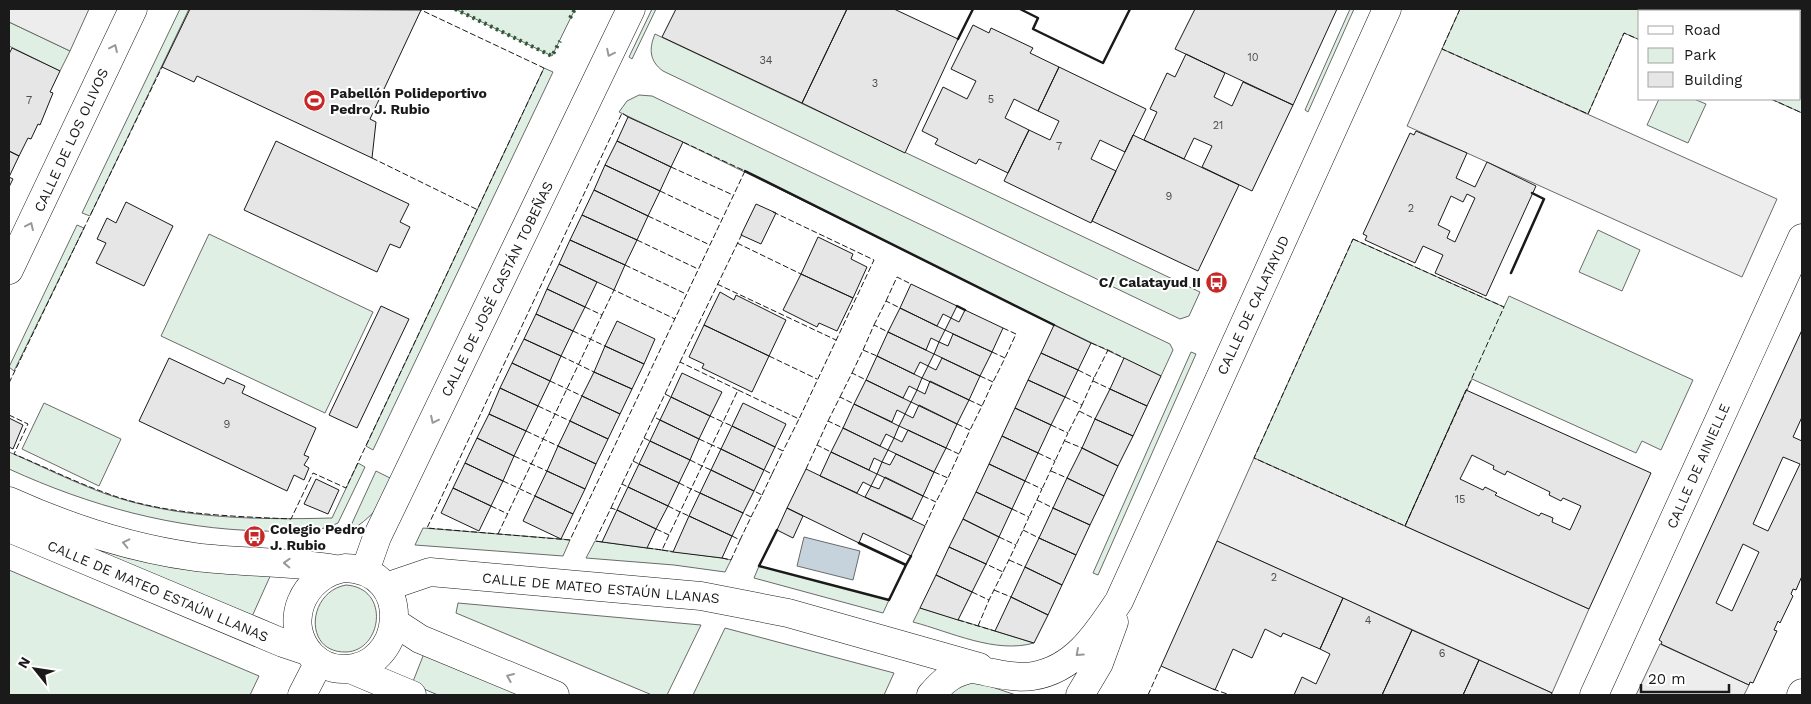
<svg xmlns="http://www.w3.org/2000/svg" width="1811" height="704" viewBox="0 0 1811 704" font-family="'Work Sans',sans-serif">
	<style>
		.green { fill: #e0efe3; stroke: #6a6a6a }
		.parking { fill: #ededed; stroke: #6a6a6a }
		.water { fill: #c6d2dc; stroke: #6a6a6a }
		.building { fill: #e6e6e6; stroke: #1a1a1a; fill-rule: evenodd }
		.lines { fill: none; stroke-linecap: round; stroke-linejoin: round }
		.minor-casing { stroke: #1a1a1a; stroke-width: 29 }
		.minor { stroke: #fff; stroke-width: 28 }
		.hedge { stroke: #2b5a34; stroke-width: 4; stroke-dasharray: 2.5 4; stroke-linecap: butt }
		.fence { stroke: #1a1a1a; stroke-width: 1; stroke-dasharray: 6 2.5; stroke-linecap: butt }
		.wall { stroke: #1a1a1a; stroke-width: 2.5 }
		.oneway { stroke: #989898 }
		.labels { text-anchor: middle; stroke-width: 4; stroke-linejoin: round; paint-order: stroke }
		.number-label { font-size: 11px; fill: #4d4d4d }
		.poi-label { font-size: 14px; font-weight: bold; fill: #1a1a1a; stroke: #fff; text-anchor: start }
		.street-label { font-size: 14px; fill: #1a1a1a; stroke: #fff }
	</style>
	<rect width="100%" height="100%" fill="#fff"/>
	<path class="green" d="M 180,9 L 189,9 L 90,216 L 82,213 Z
		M 455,9 L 575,9 L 552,56 Z
		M 652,9 L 656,9 L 632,59 L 629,57 Z
		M 1350,9 L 1354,9 L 1308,112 L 1305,110 Z
		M 1460,9 L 1802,9 L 1802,113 L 1771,99 L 1800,99 L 1800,11 L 1640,11 L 1640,40 L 1624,33 L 1588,114 L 1442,49 Z
		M 9,22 L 70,51 L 60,71 L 9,46 Z
		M 655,34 L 1200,292 L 1189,316 L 1180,319 L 663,71 C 649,61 649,48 655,34 Z
		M 544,68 L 553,72 L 373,450 L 366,446 Z
		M 639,95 L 652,96 L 1170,344 L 1173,350 L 1161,376 C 979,290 801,197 619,112 L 627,101 Z
		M 1659,99 L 1694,99 L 1706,104 L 1688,143 L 1647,125 Z
		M 77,225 L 84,228 L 14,371 L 9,367 Z
		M 1598,230 L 1640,250 L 1622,291 L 1579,272 Z
		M 209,234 L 373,312 L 325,413 L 161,336 Z
		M 1353,239 L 1504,307 L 1509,296 L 1693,380 L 1661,450 L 1642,441 L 1636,453 L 1472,379 L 1405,526 L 1254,458 Z
		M 1191,352 L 1196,354 L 1098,575 L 1093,573 Z
		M 44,403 L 121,439 L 99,486 L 22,449 Z
		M 9,452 C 41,466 73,482 106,494 C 177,519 258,520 332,518 L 358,463 L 365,467 L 338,523 C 315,534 288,532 263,531 C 174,529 90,506 9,469 Z
		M 376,471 L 396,481 C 383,503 371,519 348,532 Z
		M 9,519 L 272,572 L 250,621 Z
		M 423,528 L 561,539 L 570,540 L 563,556 L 415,545 Z
		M 595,541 L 722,558 L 731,560 L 725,572 L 674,565 L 586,558 Z
		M 759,566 L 889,600 L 883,613 L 754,578 Z
		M 9,570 L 44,585 L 259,676 L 250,695 L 9,695 Z
		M 346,585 C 391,588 382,651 346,652 C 303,653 307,592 346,585 Z
		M 458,603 L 701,625 L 667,695 L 652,695 L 456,613 Z
		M 920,608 L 1034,643 C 995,654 951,632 913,622 Z
		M 725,628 L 894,673 L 884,695 L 693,695 Z
		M 425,651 L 531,695 L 438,695 L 412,684 Z
		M 977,682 L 1016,695 L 946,695 L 955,685 Z"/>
	<path class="parking" d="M 9,9 L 89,9 L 70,51 L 9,22 Z
		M 1442,49 L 1777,199 L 1742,277 L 1407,126 Z
		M 1254,458 L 1589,609 L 1552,693 L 1217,541 Z
		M 1660,644 L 1749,685 L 1744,695 L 1636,695 Z"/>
	<path class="water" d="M 804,537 L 860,551 L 853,580 L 797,566 Z"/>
	<path class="building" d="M 190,9 L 421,10 L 370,119 L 376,122 L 372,158 L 197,76 L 194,82 L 162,67 Z
		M 676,9 L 847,9 L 802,103 L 662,37 Z
		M 847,9 L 894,9 L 958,39 L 905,153 L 802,103 Z
		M 1195,9 L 1337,9 L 1293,105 L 1175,49 Z
		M 973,25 L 989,33 L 991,28 L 1033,48 L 1030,53 L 1059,67 L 1038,111 L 1014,99 L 1005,118 L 1029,130 L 1008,173 L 979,159 L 976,164 L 935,144 L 938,139 L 922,131 L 943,87 L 967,99 L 976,81 L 951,69 Z
		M 12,48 L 60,71 L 50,92 L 53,93 L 40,125 L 38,124 L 31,139 L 28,138 L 19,156 L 9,151 L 9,54 Z
		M 1186,54 L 1225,73 L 1214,97 L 1232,106 L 1243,82 L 1293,105 L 1252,191 L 1202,167 L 1212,146 L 1194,138 L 1184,159 L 1144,140 L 1157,112 L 1150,109 L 1167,73 L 1175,77 Z
		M 1059,67 L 1146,109 L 1125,152 L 1100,140 L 1091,159 L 1116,171 L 1091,223 L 1004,181 L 1029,130 L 1050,140 L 1059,121 L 1038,111 Z
		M 628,117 L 683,142 L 671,167 L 617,141 Z
		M 1416,131 L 1467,153 L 1456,178 L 1475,187 L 1487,162 L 1536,186 L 1486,296 L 1435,273 L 1443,255 L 1423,246 L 1415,263 L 1365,240 L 1367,236 L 1363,234 L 1395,165 L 1410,133 L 1414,135 ZM 1467,194 L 1475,198 L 1455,242 L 1447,238 L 1450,231 L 1438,225 L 1451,196 L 1463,202 Z
		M 1133,135 L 1239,185 L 1198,271 L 1092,221 Z
		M 276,141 L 409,204 L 400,222 L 410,227 L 408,231 L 400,248 L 390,244 L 377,272 L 244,210 Z
		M 617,141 L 671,167 L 660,191 L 605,165 Z
		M 9,151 L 19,156 L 9,177 L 13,179 L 9,187 Z
		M 605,165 L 660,191 L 648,216 L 594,190 Z
		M 594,190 L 648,216 L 637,240 L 582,215 Z
		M 126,202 L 173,226 L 144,286 L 96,263 L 106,243 L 97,239 L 107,218 L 116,223 Z
		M 756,204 L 776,213 L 761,244 L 741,235 Z
		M 582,215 L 637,240 L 625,265 L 570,240 Z
		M 818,237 L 853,254 L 851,259 L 867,267 L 853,298 L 801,274 Z
		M 570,240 L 625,265 L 614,290 L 559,264 Z
		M 559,264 L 597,282 L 585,307 L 547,289 Z
		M 801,274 L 853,298 L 837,331 L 819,323 L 817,327 L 783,310 Z
		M 911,284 L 957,306 L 951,318 L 943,314 L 937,326 L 900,308 Z
		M 547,289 L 585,307 L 573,331 L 536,314 Z
		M 720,292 L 734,300 L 736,295 L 786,320 L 769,356 L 704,325 Z
		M 381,306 L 409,319 L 357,428 L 329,415 Z
		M 900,308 L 945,330 L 939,342 L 931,338 L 926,350 L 888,332 Z
		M 965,310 L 1003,328 L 992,352 L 945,330 L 951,318 L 959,322 Z
		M 536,314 L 573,331 L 561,356 L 524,339 Z
		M 617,321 L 655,339 L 644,364 L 605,346 Z
		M 704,325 L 769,356 L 752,392 L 702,368 L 704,364 L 689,357 Z
		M 1054,325 L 1091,343 L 1078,370 L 1041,353 Z
		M 1802,330 L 1802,417 L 1793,437 L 1802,441 L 1802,576 L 1796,590 L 1793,589 L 1791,594 L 1793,596 L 1780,623 L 1778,621 L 1774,630 L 1777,631 L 1753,683 L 1750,682 L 1749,685 L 1661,644 L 1662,642 L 1659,640 ZM 1783,457 L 1800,464 L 1768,531 L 1753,524 ZM 1743,544 L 1759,552 L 1732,611 L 1716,603 Z
		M 888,332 L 934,354 L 928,366 L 920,362 L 914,374 L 877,356 Z
		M 953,334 L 992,352 L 980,376 L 934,354 L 939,342 L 948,346 Z
		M 524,339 L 561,356 L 550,381 L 512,363 Z
		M 605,346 L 644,364 L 632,389 L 594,372 Z
		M 1041,353 L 1078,370 L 1065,397 L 1028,380 Z
		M 877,356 L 922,378 L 917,390 L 909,386 L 903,398 L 866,380 Z
		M 169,358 L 224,384 L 227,378 L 245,386 L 242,393 L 316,428 L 304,455 L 309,457 L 304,465 L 309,468 L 304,480 L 294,475 L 287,491 L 139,421 Z
		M 942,358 L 980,376 L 969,400 L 922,378 L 928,366 L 936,370 Z
		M 1124,358 L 1161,376 L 1147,406 L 1110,389 Z
		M 512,363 L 550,381 L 538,406 L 500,388 Z
		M 594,372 L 632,389 L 620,414 L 582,396 Z
		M 682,373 L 722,392 L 710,416 L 671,397 Z
		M 866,380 L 911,402 L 905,414 L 897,410 L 892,422 L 854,404 Z
		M 1028,380 L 1065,397 L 1051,425 L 1015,408 Z
		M 930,381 L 969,400 L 957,424 L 911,402 L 917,390 L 925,394 Z
		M 500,388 L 538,406 L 526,431 L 489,414 Z
		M 1110,389 L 1147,406 L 1133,436 L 1095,419 Z
		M 1466,390 L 1651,473 L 1589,609 L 1405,526 ZM 1472,455 L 1494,466 L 1493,469 L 1505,475 L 1507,471 L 1550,492 L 1549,495 L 1561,501 L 1563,498 L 1581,506 L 1570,530 L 1552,522 L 1553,518 L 1541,513 L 1539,516 L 1495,495 L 1497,493 L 1485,487 L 1483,490 L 1460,479 Z
		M 582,396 L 620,414 L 608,439 L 570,421 Z
		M 671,397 L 710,416 L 699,439 L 660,420 Z
		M 743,403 L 786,424 L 775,447 L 732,426 Z
		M 854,404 L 899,426 L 894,438 L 886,434 L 880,446 L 843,428 Z
		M 919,405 L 957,424 L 946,448 L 899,426 L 905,414 L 913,418 Z
		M 1015,408 L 1051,425 L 1038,453 L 1002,436 Z
		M 489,414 L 526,431 L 514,456 L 477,438 Z
		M 9,418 L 23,425 L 13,449 L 9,447 Z
		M 1095,419 L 1133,436 L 1118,466 L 1082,448 Z
		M 660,420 L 699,439 L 690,460 L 650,441 Z
		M 570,421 L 608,439 L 596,464 L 558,446 Z
		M 732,426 L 775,447 L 764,470 L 721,449 Z
		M 843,428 L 888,450 L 882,462 L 874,458 L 869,470 L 831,452 Z
		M 908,430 L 946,448 L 934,472 L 888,450 L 894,438 L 902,442 Z
		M 1002,436 L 1038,453 L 1025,481 L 989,464 Z
		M 477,438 L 514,456 L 503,481 L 465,463 Z
		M 650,441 L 690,460 L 679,483 L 639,464 Z
		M 558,446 L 596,464 L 585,489 L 547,471 Z
		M 1082,448 L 1118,466 L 1104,496 L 1067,478 Z
		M 721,449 L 764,470 L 754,491 L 711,470 Z
		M 831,452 L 877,474 L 871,486 L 863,482 L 857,493 L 820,476 Z
		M 896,454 L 934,472 L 923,496 L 877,474 L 882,462 L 890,465 Z
		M 465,463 L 503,481 L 491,506 L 453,488 Z
		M 639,464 L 679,483 L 668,506 L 628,487 Z
		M 989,464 L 1025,481 L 1012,509 L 976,492 Z
		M 806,469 L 925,526 L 911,556 L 863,533 L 859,543 L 787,508 Z
		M 711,470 L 754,491 L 743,513 L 700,493 Z
		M 547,471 L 585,489 L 573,514 L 535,496 Z
		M 885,477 L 923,496 L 912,519 L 865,497 L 871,486 L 879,489 Z
		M 1067,478 L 1104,496 L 1090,525 L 1053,508 Z
		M 316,479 L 339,490 L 328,514 L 304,504 Z
		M 628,487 L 668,506 L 656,529 L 617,510 Z
		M 453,488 L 491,506 L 479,531 L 441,513 Z
		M 976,492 L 1012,509 L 999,537 L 963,519 Z
		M 700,493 L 743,513 L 732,536 L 689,516 Z
		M 535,496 L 573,514 L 561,539 L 523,521 Z
		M 787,508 L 803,516 L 793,538 L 777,530 Z
		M 1053,508 L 1090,525 L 1076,555 L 1039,538 Z
		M 617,510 L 656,529 L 647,548 L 602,542 Z
		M 689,516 L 732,536 L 722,558 L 673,552 Z
		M 963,519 L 999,537 L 986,564 L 949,547 Z
		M 1039,538 L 1076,555 L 1062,585 L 1025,567 Z
		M 1217,541 L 1343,598 L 1320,649 L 1283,633 L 1281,637 L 1265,629 L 1252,658 L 1233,649 L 1215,690 L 1161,666 Z
		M 949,547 L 986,564 L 972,592 L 936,575 Z
		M 1025,567 L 1062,585 L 1048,615 L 1011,597 Z
		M 936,575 L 972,592 L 958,620 L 920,608 Z
		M 1011,597 L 1048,615 L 1034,643 L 995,631 Z
		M 1343,598 L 1412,630 L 1382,695 L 1294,695 L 1302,677 L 1316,684 L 1330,654 L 1320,649 Z
		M 1412,630 L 1479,660 L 1463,695 L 1382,695 Z
		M 1479,660 L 1552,693 L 1551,695 L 1463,695 Z"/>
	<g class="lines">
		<defs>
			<path id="minor" d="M 9,270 L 133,9
				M 9,501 C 69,528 129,548 195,557 C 241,563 288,561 335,569
				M 9,528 L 283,643 L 307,651
				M 345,568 C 416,570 405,670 343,669 C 332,669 320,664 312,656 C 281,624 303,574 345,568 Z
				M 365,571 L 377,537 L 631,9
				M 386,587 L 430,572 L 701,596 L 788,613 L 979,667
				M 394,622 L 420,639 L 555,695
				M 350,669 L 412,695
				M 302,695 L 319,662
				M 931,695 C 943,681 953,672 972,669 C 991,672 1013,679 1033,676 C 1075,669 1097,634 1119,601 L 1387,9
				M 1080,695 L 1099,663 L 1114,622
				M 1594,695 L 1802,238
				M 1801,695 L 1802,693"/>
		</defs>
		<use href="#minor" class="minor-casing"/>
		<use href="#minor" class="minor"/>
		<path class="hedge" d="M 455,9 L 552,56 L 560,41
			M 570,18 L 575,9"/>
		<path class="fence" d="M 1460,9 L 1442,49 L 1588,114 L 1624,33 L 1640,40
			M 1771,99 L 1802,113
			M 628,117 L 622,113 L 427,528 L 570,540 L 745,171 L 683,142
			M 372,158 L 478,210
			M 671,167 L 733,195
			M 660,191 L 721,220
			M 773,212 L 874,260 L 799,419
			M 648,216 L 710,245
			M 1353,239 L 1504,307 L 1405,526 L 1254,458 Z
			M 637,240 L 698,269
			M 737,243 L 801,274
			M 625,265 L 686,294
			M 717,284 L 836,340
			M 886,301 L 897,277 L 911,284
			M 585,307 L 602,315 L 614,290 L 675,319
			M 874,325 L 886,301 L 900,308
			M 1003,328 L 1016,334 L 1005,358
			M 573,331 L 605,346
			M 1091,343 L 1108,350 L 1094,378
			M 863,350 L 874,325 L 888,332
			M 1108,350 L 1124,358
			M 992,352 L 1005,358 L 993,382
			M 561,356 L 594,372
			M 769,356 L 817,379
			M 680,362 L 742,234
			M 1078,370 L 1094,378 L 1082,405
			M 852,373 L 863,350 L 877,356
			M 980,376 L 993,382 L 982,406
			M 550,381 L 582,396
			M 1093,381 L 1110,389
			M 9,383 L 162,67
			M 738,390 L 799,419 L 783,451
			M 665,394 L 680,362 L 738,390 L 723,422 L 710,416
			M 840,397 L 852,373 L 866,380
			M 1065,397 L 1082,405 L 1068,433
			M 969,400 L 982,406 L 970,430
			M 538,406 L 570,421
			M 1079,411 L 1095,419
			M 9,415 L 28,424 L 14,454 C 45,467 75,482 106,493 C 164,515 230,516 291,519 L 313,473 L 346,488 L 544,68 L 421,10
			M 654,417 L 665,394 L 671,397
			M 828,421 L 840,397 L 854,404
			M 957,424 L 970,430 L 959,454
			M 1051,425 L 1068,433 L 1055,461
			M 526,431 L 558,446
			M 644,438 L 654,417 L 660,420
			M 699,439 L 712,445 L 723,422 L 732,426
			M 1065,441 L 1082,448
			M 817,445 L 828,421 L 843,428
			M 946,448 L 959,454 L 948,478
			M 1038,453 L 1055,461 L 1042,489
			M 514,456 L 547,471
			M 690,460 L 702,466 L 712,445 L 721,449
			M 633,461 L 644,438 L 650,441
			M 806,469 L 817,445 L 831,452
			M 1051,471 L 1067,478
			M 934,472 L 948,478 L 936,502
			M 772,474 L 783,451 L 775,447
			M 503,481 L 535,496
			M 1025,481 L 1042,489 L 1029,517
			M 679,483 L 691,489 L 702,466 L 711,470
			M 622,484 L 633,461 L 639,464
			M 762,495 L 772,474 L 764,470
			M 923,496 L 936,502 L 925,526
			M 1037,500 L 1053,508
			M 491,506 L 508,514
			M 668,506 L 680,512 L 691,489 L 700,493
			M 611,508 L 622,484 L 628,487
			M 1012,509 L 1029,517 L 1016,545
			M 751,517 L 762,495 L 754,491
			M 656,529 L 669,535 L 680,512 L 689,516
			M 1023,530 L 1039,538
			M 498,534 L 602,315
			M 999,537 L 1016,545 L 1003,572
			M 740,540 L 751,517 L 743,513
			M 602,542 L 595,541 L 611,508 L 617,510
			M 647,548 L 662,550 L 669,535
			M 662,550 L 673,552
			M 722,558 L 731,560 L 740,540 L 732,536
			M 1009,560 L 1025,567
			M 994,590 L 1011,597
			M 972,592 L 989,600 L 1003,572 L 986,564
			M 958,620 L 995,631
			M 978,626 L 989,600
			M 1213,689 L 1230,695
			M 1148,695 L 1161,666 L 1163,667"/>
		<path class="wall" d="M 1020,9 L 1038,18 L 1033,29 L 1103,63 L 1130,9
			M 958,39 L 973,9
			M 745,171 L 1054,325
			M 1511,273 L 1544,199 L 1532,193
			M 957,306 L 965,310
			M 777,530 L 759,566 L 889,600 L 906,565
			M 859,543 L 906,565 L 911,556"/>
	</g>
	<defs><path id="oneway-chevron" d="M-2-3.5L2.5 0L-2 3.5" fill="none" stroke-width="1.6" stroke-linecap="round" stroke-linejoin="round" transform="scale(1.25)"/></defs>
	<g class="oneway">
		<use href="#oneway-chevron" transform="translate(114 48) rotate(-65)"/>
		<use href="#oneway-chevron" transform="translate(610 53) rotate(116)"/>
		<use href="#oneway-chevron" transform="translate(30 226) rotate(-65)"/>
		<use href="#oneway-chevron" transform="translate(434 420) rotate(116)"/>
		<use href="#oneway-chevron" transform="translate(126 543) rotate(-167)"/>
		<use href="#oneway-chevron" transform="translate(287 563) rotate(-178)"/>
		<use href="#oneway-chevron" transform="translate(1079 653) rotate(138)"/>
		<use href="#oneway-chevron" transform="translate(510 677) rotate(-157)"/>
	</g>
	<defs>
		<symbol id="stadium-disc" viewBox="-11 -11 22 22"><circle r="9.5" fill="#c62828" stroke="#fff"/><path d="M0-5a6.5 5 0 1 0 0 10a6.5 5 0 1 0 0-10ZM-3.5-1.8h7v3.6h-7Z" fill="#fff"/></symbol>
		<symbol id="bus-disc" viewBox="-11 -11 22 22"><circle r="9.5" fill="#c62828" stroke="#fff"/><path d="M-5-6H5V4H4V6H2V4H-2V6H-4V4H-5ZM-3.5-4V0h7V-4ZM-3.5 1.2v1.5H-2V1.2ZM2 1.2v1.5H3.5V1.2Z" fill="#fff"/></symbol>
	</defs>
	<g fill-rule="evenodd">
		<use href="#stadium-disc" x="302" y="88" width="25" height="25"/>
		<use href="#bus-disc" x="1204" y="270" width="25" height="25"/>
		<use href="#bus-disc" x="242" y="524" width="25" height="25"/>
	</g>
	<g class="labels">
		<g class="number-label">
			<text x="1253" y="61">10</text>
			<text x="766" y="64">34</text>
			<text x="875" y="87">3</text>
			<text x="991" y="103">5</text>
			<text x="29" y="104">7</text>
			<text x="1218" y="129">21</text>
			<text x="1059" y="150">7</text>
			<text x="1169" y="200">9</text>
			<text x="1411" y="212">2</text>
			<text x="227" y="428">9</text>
			<text x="1460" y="503">15</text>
			<text x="1274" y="581">2</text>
			<text x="1368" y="624">4</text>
			<text x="1442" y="657">6</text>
		</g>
		<g class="poi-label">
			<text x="330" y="98">Pabellón Polideportivo<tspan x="330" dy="16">Pedro J. Rubio</tspan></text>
			<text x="1201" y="287" text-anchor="end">C/ Calatayud II</text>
			<text x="270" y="534">Colegio Pedro<tspan x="270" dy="16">J. Rubio</tspan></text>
		</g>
		<g class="street-label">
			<text transform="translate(71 140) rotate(-65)" y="5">CALLE DE LOS OLIVOS</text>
			<text transform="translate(497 289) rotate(-64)" y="5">CALLE DE JOSÉ CASTÁN TOBEÑAS</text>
			<text transform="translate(1253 305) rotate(-65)" y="5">CALLE DE CALATAYUD</text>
			<text transform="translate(1698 466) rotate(-66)" y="5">CALLE DE AINIELLE</text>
			<text transform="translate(601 588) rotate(5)" y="5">CALLE DE MATEO ESTAÚN LLANAS</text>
			<text transform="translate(158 591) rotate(23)" y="5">CALLE DE MATEO ESTAÚN LLANAS</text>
		</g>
	</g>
	<rect width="1811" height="704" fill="none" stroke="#1a1a1a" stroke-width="20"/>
	<rect x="1638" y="10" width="162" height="90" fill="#ffffff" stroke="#a3a3a3"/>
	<rect x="1648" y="26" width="25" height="8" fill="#ffffff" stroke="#a3a3a3"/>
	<text x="1684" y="35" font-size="15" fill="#1a1a1a">Road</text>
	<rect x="1648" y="48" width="25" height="15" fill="#e0efe3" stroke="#a3a3a3"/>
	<text x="1684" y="60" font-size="15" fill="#1a1a1a">Park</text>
	<rect x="1648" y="72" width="25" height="15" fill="#e6e6e6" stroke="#a3a3a3"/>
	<text x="1684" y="85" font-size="15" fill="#1a1a1a">Building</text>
	<g transform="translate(35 669) rotate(300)" stroke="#ffffff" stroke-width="4" paint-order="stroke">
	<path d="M0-4L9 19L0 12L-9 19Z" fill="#1a1a1a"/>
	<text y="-8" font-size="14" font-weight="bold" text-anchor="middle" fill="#1a1a1a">N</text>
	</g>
	<path d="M1641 684v8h88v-8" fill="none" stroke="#1a1a1a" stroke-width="2.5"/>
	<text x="1648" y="684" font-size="15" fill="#1a1a1a" stroke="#ffffff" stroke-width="4" paint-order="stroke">20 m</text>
</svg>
